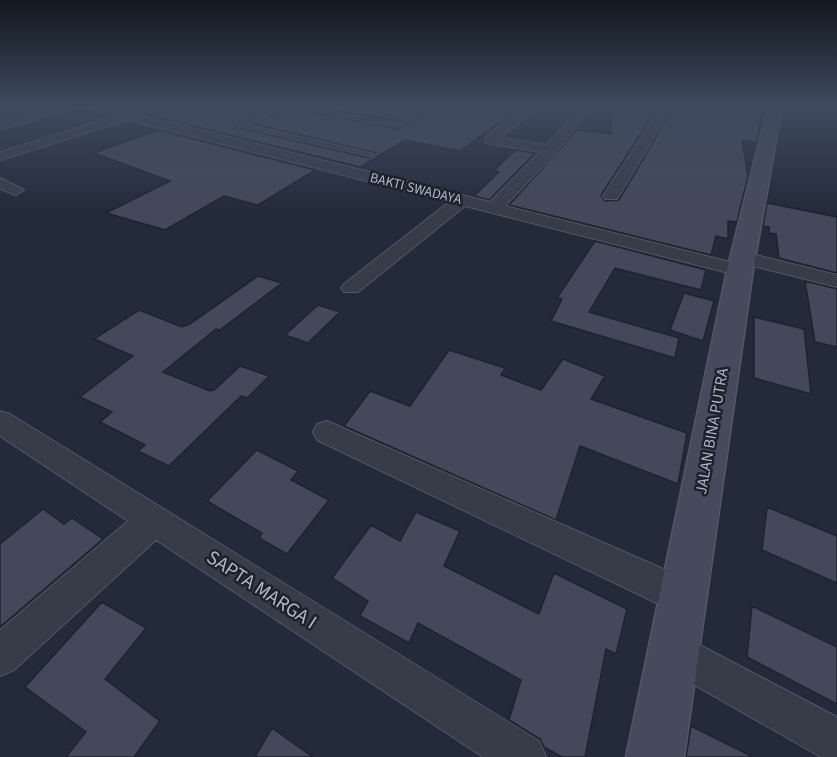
<svg xmlns="http://www.w3.org/2000/svg" width="837" height="757" viewBox="0 0 837 757" font-family="'Source Sans 3',sans-serif">
	<style>
		.building { fill: #43495a; stroke: #1e2330; stroke-width: 1.5 }
		.lines { fill: none; stroke-linecap: round; stroke-linejoin: round }
		.lane-casing { stroke: #525764; stroke-width: 2 }
		.street-casing { stroke: #525764; stroke-width: 2 }
		.secondary-casing { stroke: #525764; stroke-width: 3 }
		.lane { fill: #373c49; fill-rule: evenodd }
		.street { fill: #373c49; fill-rule: evenodd }
		.secondary { fill: #454b5c; fill-rule: evenodd }
		.labels { text-anchor: middle; stroke-width: 5; stroke-linejoin: round; paint-order: stroke }
		.far-street-label { font-size: 14px; fill: #b2b7c5; stroke: #1c212e }
		.street-label { font-size: 16px; fill: #b2b7c5; stroke: #1c212e }
		.near-street-label { font-size: 20px; fill: #b2b7c5; stroke: #1c212e }
	</style>
	<rect width="100%" height="100%" fill="#232a39"/>
	<path class="building" d="M 149,107 L 275,107 L 237,124 L 236,127 L 369,158 L 376,153 L 255,124 L 289,108 L 398,129 L 436,107 L 520,107 L 460,151 L 405,140 L 360,167 L 148,115 Z
		M 315,107 L 423,107 L 397,121 Z
		M 612,107 L 658,107 L 601,195 L 605,201 L 619,200 L 674,107 L 762,107 L 757,143 L 742,140 L 748,176 L 737,222 L 728,221 L 728,239 L 716,236 L 711,255 L 509,205 L 577,130 L 611,134 Z
		M 158,130 L 315,170 L 258,205 L 224,196 L 165,230 L 106,213 L 170,181 L 94,153 Z
		M 515,150 L 535,153 L 489,200 L 474,196 L 499,172 L 494,171 Z
		M 767,203 L 837,217 L 837,273 L 779,258 L 776,234 L 769,233 L 769,227 L 763,226 Z
		M 595,241 L 706,270 L 701,290 L 615,268 L 589,312 L 679,338 L 675,358 L 551,321 L 562,299 L 557,298 Z
		M 258,276 L 282,283 L 220,330 L 216,329 L 163,372 L 210,391 L 214,390 L 240,366 L 269,376 L 247,398 L 241,396 L 169,466 L 138,451 L 145,445 L 100,422 L 112,412 L 80,397 L 133,356 L 94,339 L 139,310 L 182,327 L 190,324 Z
		M 805,281 L 837,289 L 837,347 L 815,342 Z
		M 684,293 L 714,301 L 703,341 L 670,330 Z
		M 318,305 L 340,312 L 308,343 L 285,335 Z
		M 754,317 L 804,329 L 811,394 L 754,378 Z
		M 449,350 L 505,368 L 501,375 L 541,390 L 563,359 L 605,376 L 591,399 L 687,433 L 678,484 L 580,446 L 556,520 L 344,426 L 370,391 L 410,406 Z
		M 257,450 L 298,471 L 291,480 L 329,500 L 287,554 L 259,538 L 262,533 L 207,501 Z
		M 767,507 L 837,536 L 837,583 L 762,550 Z
		M 43,509 L 64,524 L 72,518 L 103,539 L 0,627 L 0,544 Z
		M 416,512 L 460,531 L 444,566 L 539,614 L 554,573 L 627,609 L 616,654 L 606,649 L 585,757 L 562,757 L 544,747 L 540,739 L 509,720 L 521,680 L 418,623 L 409,643 L 360,616 L 368,601 L 332,578 L 371,525 L 400,541 Z
		M 102,602 L 146,628 L 105,679 L 160,721 L 134,757 L 66,757 L 86,732 L 25,687 Z
		M 752,606 L 837,647 L 837,704 L 747,657 Z
		M 691,726 L 753,757 L 686,757 Z
		M 272,728 L 313,757 L 255,757 Z"/>
	<g class="lines">
		<defs>
			<path id="lane" d="M 280,107 L 287,107 L 248,125 L 374,154 L 370,156 L 238,126 Z
				M 291,107 L 303,107 L 397,123 L 427,107 L 434,107 L 398,127 Z"/>
			<path id="street" d="M 59,107 L 77,107 L 0,130 L 0,122 Z
				M 85,107 L 104,107 L 128,112 L 490,202 L 540,152 L 486,143 L 486,137 L 524,107 L 536,107 L 501,138 L 547,145 L 581,107 L 592,107 L 555,153 L 505,206 L 747,266 L 750,270 L 747,274 L 740,276 L 465,206 L 358,292 L 344,292 L 341,288 L 344,284 L 449,202 L 128,120 L 0,160 L 0,152 L 114,116 Z
				M 661,107 L 672,107 L 617,199 L 605,199 L 603,196 Z
				M 0,178 L 24,190 L 16,195 L 0,189 Z
				M 744,252 L 837,275 L 837,287 L 737,262 L 734,258 L 737,254 Z
				M 0,411 L 10,414 L 539,741 L 546,757 L 483,757 L 156,540 L 14,670 L 0,676 L 0,630 L 128,521 L 0,436 Z
				M 327,421 L 695,583 L 700,596 L 695,609 L 682,614 L 669,609 L 317,440 L 313,432 L 317,424 Z
				M 675,632 L 837,717 L 837,757 L 821,757 L 661,666 L 655,652 L 661,638 Z"/>
			<path id="secondary" d="M 768,107 L 782,107 L 753,270 L 684,757 L 626,757 L 727,270 Z"/>
		</defs>
		<use href="#lane" class="lane-casing"/>
		<use href="#street" class="street-casing"/>
		<use href="#secondary" class="secondary-casing"/>
		<use href="#lane" class="lane"/>
		<use href="#street" class="street"/>
		<use href="#secondary" class="secondary"/>
	</g>
	<linearGradient id="sky" x2="0" y2="1"><stop stop-color="#13171f"/><stop offset="0.5" stop-color="#3f4a5f"/><stop offset="1" stop-color="#3f4a5f" stop-opacity="0"/></linearGradient>
	<rect width="837" height="213" fill="url(#sky)"/>
	<g class="labels">
		<g class="far-street-label">
			<text transform="translate(416 188) rotate(14)" y="5">BAKTI SWADAYA</text>
		</g>
		<g class="street-label">
			<text transform="translate(711 431) rotate(-80)" y="6">JALAN BINA PUTRA</text>
		</g>
		<g class="near-street-label">
			<text transform="translate(262 589) rotate(33)" y="7">SAPTA MARGA I</text>
		</g>
	</g>
</svg>
